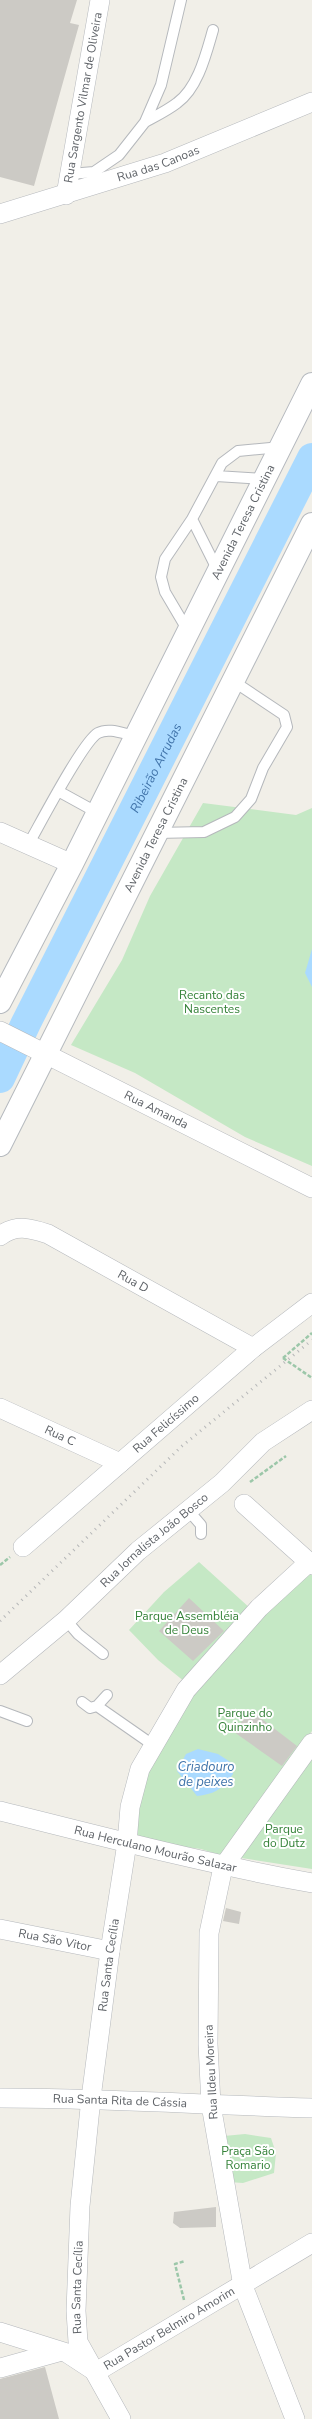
<svg xmlns="http://www.w3.org/2000/svg" width="312" height="2419" viewBox="0 0 312 2419" font-family="'Nunito Sans',sans-serif">
	<style>
		.green { fill: #c5e8c5 }
		.water { fill: #aadaff }
		.lines { fill: none; stroke-linecap: round; stroke-linejoin: round }
		.river { stroke: #aadaff; stroke-width: 30 }
		.building { fill: #cccac5 }
		.lane-casing { stroke: #b5b8bc; stroke-width: 12 }
		.street-casing { stroke: #b5b8bc; stroke-width: 20 }
		.secondary-casing { stroke: #b6babf; stroke-width: 24 }
		.path { stroke: #9cc7a9; stroke-width: 2.5; stroke-dasharray: 4 2; stroke-linecap: butt }
		.lane { stroke: #fff; stroke-width: 10 }
		.street { stroke: #fff; stroke-width: 19 }
		.secondary { stroke: #fff; stroke-width: 22 }
		.rail { stroke: #b6b7b8; stroke-width: 3; stroke-dasharray: 1 5; stroke-linecap: butt }
		.path-bridge { stroke: #9cc7a9; stroke-width: 2.5; stroke-dasharray: 4 2; stroke-linecap: butt }
		.labels { text-anchor: middle; stroke-width: 4; stroke-linejoin: round; paint-order: stroke }
		.street-label { font-size: 12px; fill: #5f6368; stroke: #fff }
		.park-label { font-size: 12px; fill: #348238; stroke: #fff }
		.water-label { font-size: 13px; font-style: italic; fill: #4174aa; stroke: #fff }
	</style>
	<rect width="100%" height="100%" fill="#f1efe8"/>
	<path class="green" d="M 203,803 L 296,815 L 312,808 L 312,1166 L 245,1137 L 135,1073 L 71,1045 L 122,960 L 150,896 Z
		M 199,1562 L 251,1609 L 185,1682 L 158,1660 L 129,1630 L 164,1592 Z
		M 312,1571 L 312,1731 L 220,1855 L 201,1849 L 132,1840 L 148,1769 L 182,1707 L 235,1643 Z
		M 312,1753 L 312,1869 L 235,1857 Z
		M 245,2134 L 271,2138 L 276,2153 L 274,2173 L 243,2183 L 228,2182 L 224,2136 Z"/>
	<path class="water" d="M 312,949 L 312,987 L 305,973 Z
		M 198,1749 L 218,1754 L 232,1763 L 233,1774 C 223,1789 215,1794 197,1796 L 177,1771 L 186,1754 Z"/>
	<g class="lines">
		<path class="river" id="s1" d="M 0,1078 L 26,1023 L 312,458"/>
	</g>
	<path class="building" d="M 0,0 L 77,0 L 70,23 L 79,25 L 34,186 L 0,177 Z
		M 189,1598 L 224,1631 L 193,1661 L 159,1631 Z
		M 250,1710 L 297,1746 L 282,1766 L 234,1732 Z
		M 226,1908 L 241,1912 L 239,1924 L 223,1921 Z
		M 216,2207 L 216,2227 L 180,2228 L 173,2223 L 174,2212 Z
		M 45,2367 L 59,2419 L 0,2419 L 0,2379 Z"/>
	<g class="lines">
		<defs>
			<path id="lane" d="M 145,122 C 156,116 168,110 177,103 C 198,88 206,54 213,30
				M 70,174 L 94,172 L 119,155 L 145,122 L 161,85 L 181,0
				M 216,476 L 265,479
				M 192,519 L 218,571
				M 188,631 L 165,592 L 161,577 L 165,559 L 192,519 L 222,463 L 238,451 L 281,447
				M 58,791 L 98,813
				M 156,833 L 204,832 L 235,817 L 251,799 L 263,768 L 287,727 L 284,715 L 233,681
				M 28,845 C 39,826 83,741 98,733 C 109,727 124,734 136,736
				M 188,1510 L 201,1525 L 201,1534
				M 66,1620 L 78,1634 L 103,1654
				M 82,1702 L 90,1708 L 97,1706 L 107,1695
				M 97,1706 L 153,1745
				M 0,1711 L 27,1721"/>
			<g id="street">
				<path id="s2" d="M 66,195 L 100,0"/>
				<path id="s3" d="M 0,214 L 165,163 L 312,102"/>
				<path d="M 0,832 L 72,864"/>
				<path id="s4" d="M 0,1031 L 312,1188"/>
				<path id="s5" d="M 0,1236 C 15,1224 30,1228 48,1234 L 253,1348"/>
				<path id="s6" d="M 0,1408 L 120,1463"/>
				<path d="M 244,1504 L 312,1565"/>
				<path id="s7" d="M 23,1547 L 253,1348 L 312,1303"/>
				<path id="s8" d="M 0,1675 L 66,1620 L 138,1551 L 222,1483 L 263,1442 L 312,1410"/>
				<path id="s9" d="M 0,1811 C 104,1837 207,1864 312,1883"/>
				<path id="s10" d="M 0,1929 L 110,1951"/>
				<path id="s11" d="M 0,2098 C 104,2098 208,2105 312,2108"/>
				<path id="s12" d="M 0,2332 L 67,2353 L 96,2372 L 312,2243"/>
				<path d="M 0,2368 L 58,2352"/>
				<path id="s13" d="M 121,2419 L 78,2342 L 76,2311 L 80,2206 L 91,2098 L 110,1951 L 127,1843 L 130,1807 L 140,1769 L 186,1690 L 259,1608 L 309,1562"/>
				<path d="M 295,2419 L 243,2286 L 211,2105 L 208,2044 L 209,1933 L 223,1867 L 312,1743"/>
			</g>
			<g id="secondary">
				<path id="s14" d="M 0,1002 L 72,864 L 312,384"/>
				<path id="s15" d="M 0,1145 L 312,524"/>
			</g>
		</defs>
		<use href="#lane" class="lane-casing"/>
		<use href="#street" class="street-casing"/>
		<use href="#secondary" class="secondary-casing"/>
		<path class="path" d="M 283,1358 L 312,1333
			M 250,1482 L 286,1456
			M 0,1565 L 10,1557
			M 184,2300 L 175,2264 L 185,2261"/>
		<use href="#lane" class="lane"/>
		<use href="#street" class="street"/>
		<use href="#secondary" class="secondary"/>
		<path class="rail" d="M 0,1621 L 182,1446 L 312,1340"/>
		<path class="path-bridge" d="M 283,1358 L 312,1378"/>
	</g>
	<g class="labels">
		<g class="street-label">
			<text dy="4" stroke="none"><textPath href="#s2" startOffset="99">Rua Sargento Vilmar de Oliveira</textPath></text>
			<text dy="4" stroke="none"><textPath href="#s3" startOffset="166">Rua das Canoas</textPath></text>
			<text dy="4" stroke="none"><textPath href="#s14" startOffset="538">Avenida Teresa Cristina</textPath></text>
			<text dy="4" stroke="none"><textPath href="#s15" startOffset="347">Avenida Teresa Cristina</textPath></text>
			<text dy="4" stroke="none"><textPath href="#s4" startOffset="175">Rua Amanda</textPath></text>
			<text dy="4" stroke="none"><textPath href="#s5" startOffset="148">Rua D</textPath></text>
			<text dy="4" stroke="none"><textPath href="#s7" startOffset="189">Rua Felicíssimo</textPath></text>
			<text dy="4" stroke="none"><textPath href="#s6" startOffset="66">Rua C</textPath></text>
			<text dy="4" stroke="none"><textPath href="#s8" startOffset="205">Rua Jornalista João Bosco</textPath></text>
			<text dy="4" stroke="none"><textPath href="#s9" startOffset="160">Rua Herculano Mourão Salazar</textPath></text>
			<text dy="4" stroke="none"><textPath href="#s10" startOffset="56">Rua São Vitor</textPath></text>
			<text dy="4" stroke="none"><textPath href="#s13" startOffset="467">Rua Santa Cecília</textPath></text>
			<text transform="translate(211 2072) rotate(-93)" y="4">Rua Ildeu Moreira</text>
			<text dy="4" stroke="none"><textPath href="#s11" startOffset="120">Rua Santa Rita de Cássia</textPath></text>
			<text dy="4" stroke="none"><textPath href="#s13" startOffset="143">Rua Santa Cecília</textPath></text>
			<text dy="4" stroke="none"><textPath href="#s12" startOffset="190">Rua Pastor Belmiro Amorim</textPath></text>
		</g>
		<g class="park-label">
			<text x="212" y="999">Recanto das<tspan x="212" dy="14">Nascentes</tspan></text>
			<text x="187" y="1620">Parque Assembléia<tspan x="187" dy="14">de Deus</tspan></text>
			<text x="245" y="1717">Parque do<tspan x="245" dy="14">Quinzinho</tspan></text>
			<text x="284" y="1833">Parque<tspan x="284" dy="14">do Dutz</tspan></text>
			<text x="248" y="2155">Praça São<tspan x="248" dy="14">Romario</tspan></text>
		</g>
		<g class="water-label">
			<text dy="5" stroke="none"><textPath href="#s1" startOffset="347">Ribeirão Arrudas</textPath></text>
			<text x="206" y="1771">Criadouro<tspan x="206" dy="15">de peixes</tspan></text>
		</g>
	</g>
</svg>
